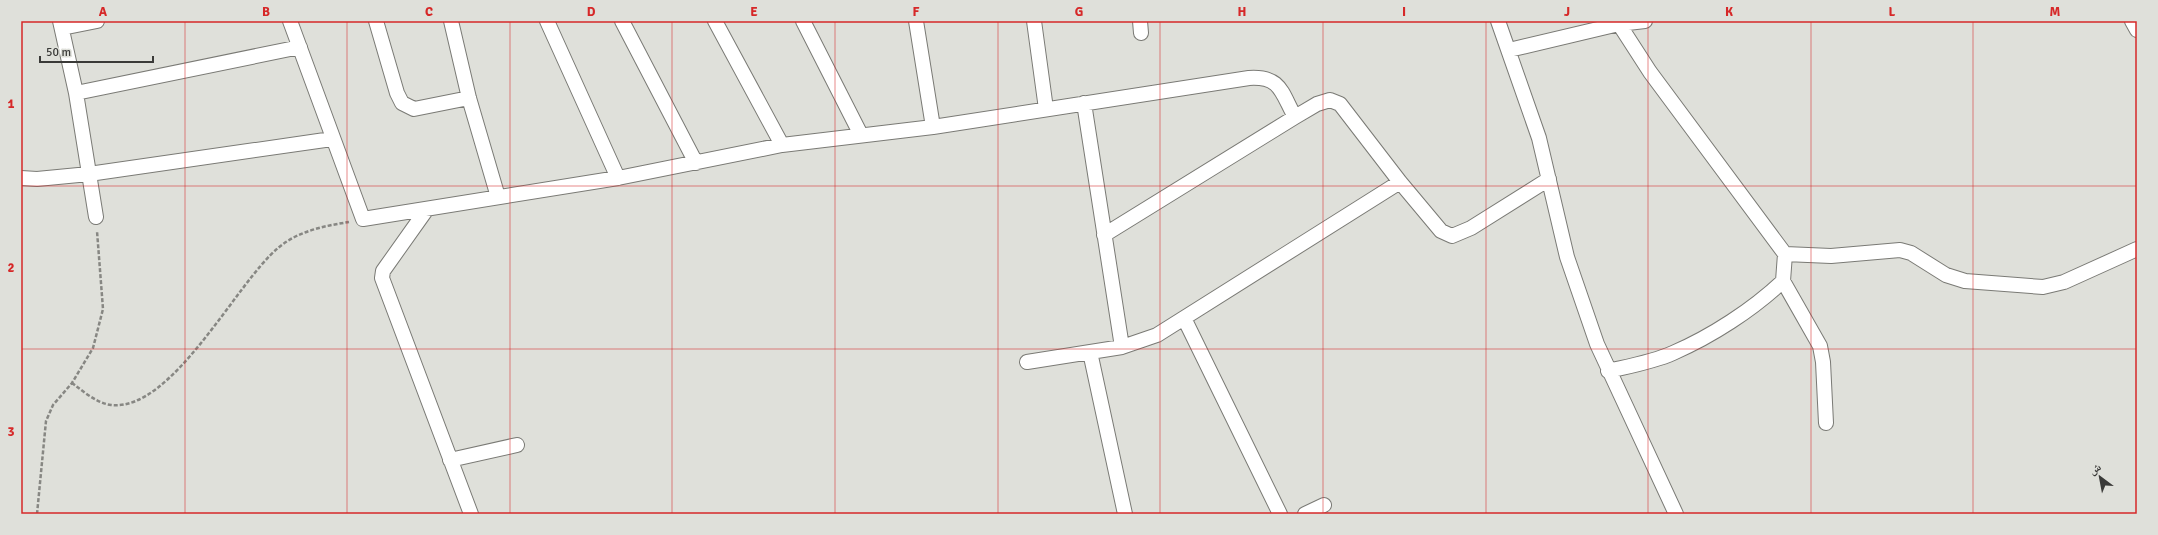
<svg xmlns="http://www.w3.org/2000/svg" width="2158" height="535" viewBox="0 0 2158 535" font-family="Signika,'Noto Naskh Arabic',sans-serif">
	<style>
		.lines { fill: none; stroke-linecap: round; stroke-linejoin: round }
		.street-casing { stroke: #7a7a75; stroke-width: 16 }
		.path { stroke: #878783; stroke-width: 2.5; stroke-dasharray: 4 2; stroke-linecap: butt }
		.street { stroke: #fff; stroke-width: 14 }
		.grid { fill: none; stroke: #d62828; stroke-width: 1; stroke-opacity: 0.55 }
		.neatline { fill: none; stroke: #d62828; stroke-width: 1.5 }
		.grid-label { font-size: 13px; text-anchor: middle; font-weight: bold; fill: #d62828 }
	</style>
	<rect width="100%" height="100%" fill="#dfe0da"/>
	<g class="lines">
		<defs>
			<path id="street" d="M 60,21 L 76,93 L 96,217
				M 290,21 L 363,219 L 618,178 L 782,145 L 933,127 L 1249,78 C 1281,76 1281,92 1295,117
				M 376,21 L 397,93 L 402,103 L 414,109 L 469,98
				M 451,21 L 469,98 L 498,197
				M 547,21 L 618,178
				M 622,21 L 696,163
				M 715,21 L 782,145
				M 803,21 L 861,135
				M 916,21 L 933,127
				M 1034,21 L 1046,109
				M 1140,21 L 1141,33
				M 1498,21 L 1539,138 L 1567,257 L 1597,344 L 1676,514
				M 1645,21 L 1619,24 L 1650,72 L 1785,254 L 1783,281 L 1820,346 L 1823,362 L 1826,423
				M 2132,21 L 2137,30
				M 62,28 L 97,21
				M 1509,50 L 1619,24 L 1626,21
				M 76,93 L 300,47
				M 1084,103 L 1122,347
				M 21,178 L 37,179 L 89,174 L 332,139
				M 427,209 L 383,271 L 382,278 L 471,514
				M 1104,235 L 1295,117 L 1317,104 L 1330,100 L 1340,104 L 1400,182 L 1441,231 L 1452,236 L 1471,228 L 1549,179
				M 1785,254 L 1831,256 L 1900,250 L 1911,253 L 1946,275 L 1965,281 L 2043,287 L 2064,282 L 2137,249
				M 1184,318 L 1280,514
				M 1090,352 L 1125,514
				M 1027,362 L 1122,347 L 1157,335 L 1400,182
				M 1608,371 C 1630,366 1653,362 1673,353 C 1712,336 1752,310 1783,281
				M 450,460 L 517,445
				M 1305,514 L 1324,505"/>
		</defs>
		<use href="#street" class="street-casing"/>
		<path class="path" d="M 72,383 C 83,391 96,403 111,405 C 172,412 236,283 278,248 C 298,231 324,226 349,222
			M 37,514 L 46,421 L 53,405 L 72,383 L 93,348 L 103,309 L 97,231"/>
		<use href="#street" class="street"/>
	</g>
	<path class="grid" d="M 185,21 L 185,514M 347,21 L 347,514M 510,21 L 510,514M 672,21 L 672,514M 835,21 L 835,514M 998,21 L 998,514M 1160,21 L 1160,514M 1323,21 L 1323,514M 1486,21 L 1486,514M 1648,21 L 1648,514M 1811,21 L 1811,514M 1973,21 L 1973,514M 21,186 L 2137,186M 21,349 L 2137,349"/>
	<rect width="2158" height="535" fill="none" stroke="#dfe0da" stroke-width="44"/>
	<g transform="translate(2100 477) rotate(328)" stroke="#dfe0da" stroke-width="3" paint-order="stroke">
	<path d="M0-3L7 15L0 10L-7 15Z" fill="#3a3a38"/>
	<text y="-6" font-size="11" font-weight="bold" text-anchor="middle" fill="#3a3a38">ش</text>
	</g>
	<path d="M40 56v6h113v-6" fill="none" stroke="#3a3a38" stroke-width="2"/>
	<text x="46" y="56" font-size="12" fill="#3a3a38" stroke="#dfe0da" stroke-width="3" paint-order="stroke">50 m</text>
	<rect x="22" y="22" width="2114" height="491" class="neatline"/>
	<g class="grid-label">
		<text x="103" y="16">A</text>
		<text x="266" y="16">B</text>
		<text x="429" y="16">C</text>
		<text x="591" y="16">D</text>
		<text x="754" y="16">E</text>
		<text x="916" y="16">F</text>
		<text x="1079" y="16">G</text>
		<text x="1242" y="16">H</text>
		<text x="1404" y="16">I</text>
		<text x="1567" y="16">J</text>
		<text x="1729" y="16">K</text>
		<text x="1892" y="16">L</text>
		<text x="2055" y="16">M</text>
		<text x="11" y="108">1</text>
		<text x="11" y="272">2</text>
		<text x="11" y="436">3</text>
	</g>
</svg>
